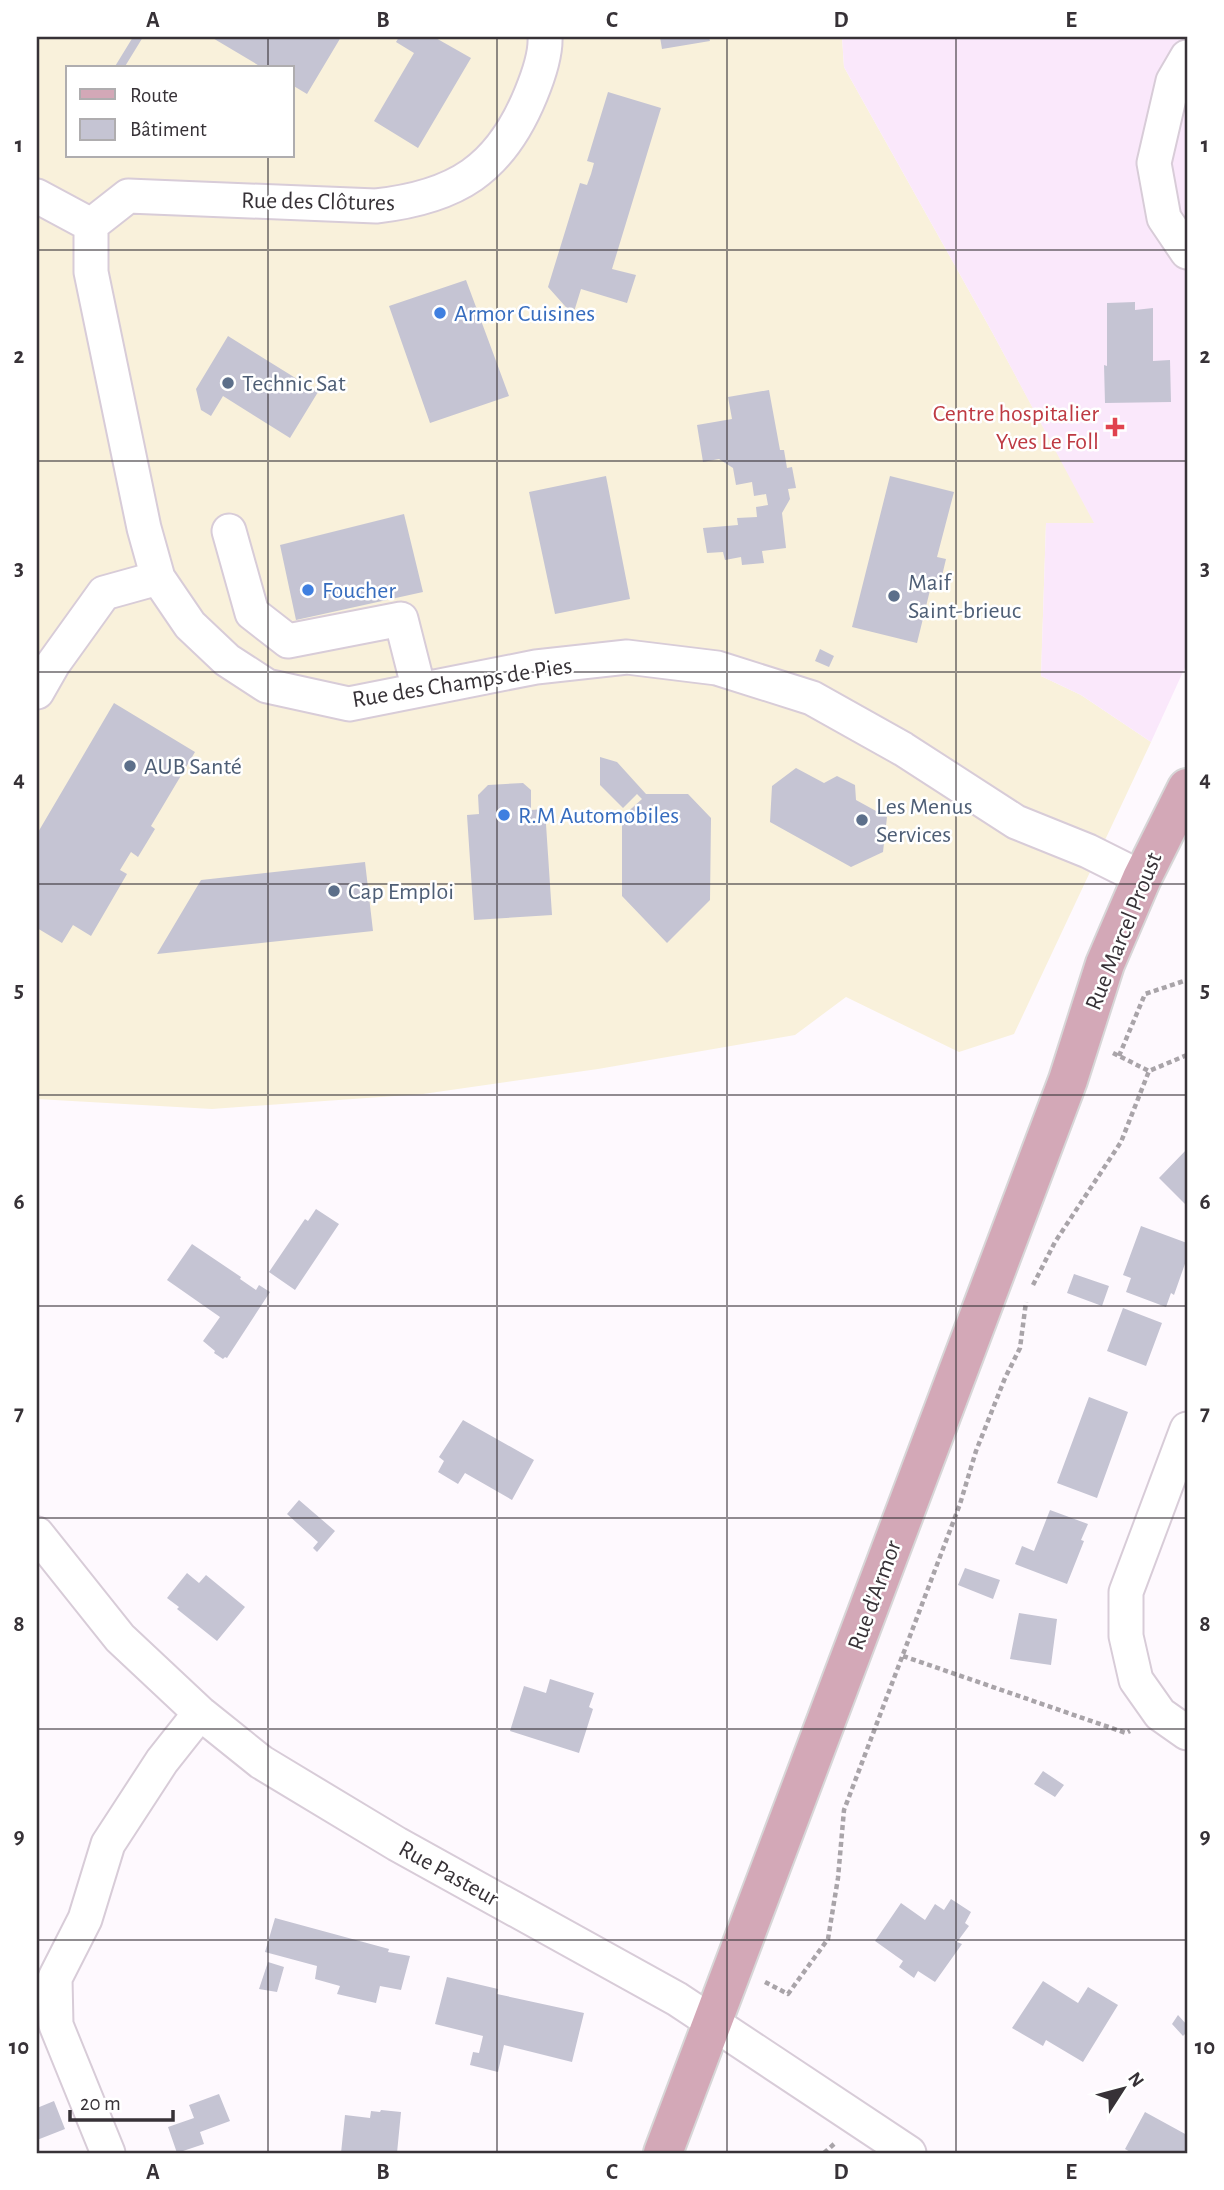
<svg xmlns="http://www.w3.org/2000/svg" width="1224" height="2190" viewBox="0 0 1224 2190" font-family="'Alegreya Sans',sans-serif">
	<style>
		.commercial { fill: #f9f1db; fill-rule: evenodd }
		.built { fill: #fae8fb }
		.building { fill: #c5c4d3 }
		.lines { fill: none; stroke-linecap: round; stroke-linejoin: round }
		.minor-casing { stroke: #d8ccd8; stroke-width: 37 }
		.major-casing { stroke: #d7d6d7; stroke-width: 42 }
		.path { stroke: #a9a4a9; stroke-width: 4.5; stroke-dasharray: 5 3.5; stroke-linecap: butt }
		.minor { stroke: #fff; stroke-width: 33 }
		.major { stroke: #d3a8b7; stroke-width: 38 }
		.grid { fill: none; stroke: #373237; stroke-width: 2; stroke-opacity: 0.55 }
		.shop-dot { fill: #3f7fe0; stroke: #fff; stroke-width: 2.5 }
		.service-dot { fill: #5c6f8a; stroke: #fff; stroke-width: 2.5 }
		.health-dot { fill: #e0444e; stroke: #fff; stroke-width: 2.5 }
		.labels { text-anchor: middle; stroke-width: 5; stroke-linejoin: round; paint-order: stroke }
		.street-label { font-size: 24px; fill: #373237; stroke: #fff }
		.shop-label { font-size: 24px; fill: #366cbe; stroke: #fff; text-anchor: start }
		.service-label { font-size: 24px; fill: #4e5e75; stroke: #fff; text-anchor: start }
		.health-label { font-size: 24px; fill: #be3a42; stroke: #fff; text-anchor: end }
		.neatline { fill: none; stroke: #373237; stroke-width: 2.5 }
		.grid-label { font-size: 23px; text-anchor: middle; font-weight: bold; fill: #373237 }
	</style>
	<rect width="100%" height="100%" fill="#fef9fe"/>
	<path class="commercial" d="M 37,37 L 842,37 L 844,67 L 991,330 L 1095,523 L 1046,523 L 1041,676 L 1081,695 L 1151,742 L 1014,1034 L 959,1052 L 846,997 L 795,1035 L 598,1069 L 423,1094 L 212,1109 L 37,1099 ZM 68,68 L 292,68 L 292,156 L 68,156 Z"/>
	<path class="built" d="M 842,37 L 1187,37 L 1187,663 L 1151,742 L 1081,695 L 1041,676 L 1046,523 L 1094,523 L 991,330 L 844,67 Z"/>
	<path class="building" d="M 133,37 L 143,37 L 124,68 L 114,68 Z
		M 211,37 L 341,37 L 307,94 L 292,85 L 292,68 L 263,68 Z
		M 399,37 L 434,37 L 471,58 L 418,148 L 374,121 L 414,53 L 396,42 Z
		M 660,37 L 709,37 L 710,41 L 662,49 Z
		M 608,92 L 661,108 L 612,269 L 636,275 L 627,303 L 581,289 L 573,315 L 548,287 L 580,183 L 587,185 L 591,174 L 594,163 L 587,161 Z
		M 466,280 L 509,396 L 430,423 L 389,306 Z
		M 1135,302 L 1135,310 L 1153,308 L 1153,361 L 1170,360 L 1171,402 L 1105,403 L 1104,365 L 1107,366 L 1107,303 Z
		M 228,336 L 318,392 L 290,438 L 223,396 L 211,416 L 201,410 L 196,389 Z
		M 769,390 L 780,450 L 784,450 L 787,468 L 792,467 L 796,488 L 788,489 L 790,499 L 782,513 L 786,548 L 762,551 L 764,563 L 742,565 L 741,557 L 725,560 L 723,552 L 707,553 L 703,528 L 738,525 L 737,518 L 757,517 L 756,507 L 768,505 L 766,494 L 754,496 L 752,482 L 736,485 L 733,468 L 719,459 L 703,462 L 697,425 L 732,419 L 728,397 Z
		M 606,476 L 630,599 L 555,614 L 529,492 Z
		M 890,476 L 954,492 L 937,557 L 946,559 L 941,580 L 933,578 L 917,643 L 852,627 Z
		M 404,514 L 423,592 L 296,620 L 280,545 Z
		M 820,649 L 834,656 L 829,667 L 815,661 Z
		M 114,703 L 195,752 L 151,826 L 155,829 L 138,857 L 131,852 L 120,870 L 127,874 L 91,936 L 73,925 L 62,943 L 37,928 L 37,834 Z
		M 600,757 L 617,762 L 646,794 L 688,794 L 711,818 L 710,900 L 667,943 L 622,896 L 622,817 L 642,799 L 637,794 L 623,808 L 600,785 Z
		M 796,768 L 824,783 L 837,776 L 855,785 L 856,800 L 887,817 L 883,852 L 851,867 L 770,822 L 772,786 Z
		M 523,783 L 531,790 L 531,810 L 545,809 L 552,915 L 474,920 L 467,815 L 479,814 L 478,795 L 488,785 Z
		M 365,862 L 373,931 L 157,954 L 201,880 Z
		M 1187,1149 L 1187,1206 L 1159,1178 Z
		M 316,1209 L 339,1224 L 295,1290 L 269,1272 L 305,1219 L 308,1221 Z
		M 1141,1226 L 1187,1243 L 1187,1258 L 1174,1295 L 1171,1293 L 1166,1307 L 1126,1292 L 1131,1278 L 1123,1275 Z
		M 192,1244 L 241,1277 L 240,1279 L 256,1290 L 259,1285 L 270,1292 L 227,1358 L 225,1357 L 223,1359 L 214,1353 L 215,1351 L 203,1341 L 220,1317 L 167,1280 Z
		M 1074,1274 L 1109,1286 L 1102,1306 L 1067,1293 Z
		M 1123,1308 L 1162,1323 L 1146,1366 L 1107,1351 Z
		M 1089,1397 L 1128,1412 L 1097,1498 L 1057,1483 Z
		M 463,1420 L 534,1460 L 512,1500 L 465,1473 L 458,1484 L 438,1472 L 444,1461 L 439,1457 Z
		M 299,1500 L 335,1531 L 317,1552 L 313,1548 L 318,1542 L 287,1514 Z
		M 1050,1510 L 1088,1524 L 1081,1540 L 1084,1541 L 1067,1584 L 1015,1564 L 1022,1546 L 1034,1551 Z
		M 965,1568 L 1000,1580 L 993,1599 L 958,1585 Z
		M 187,1573 L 199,1583 L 206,1575 L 245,1607 L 217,1641 L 177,1609 L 179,1607 L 167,1598 Z
		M 1019,1613 L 1057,1619 L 1051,1665 L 1010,1659 Z
		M 550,1679 L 594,1693 L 589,1707 L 593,1709 L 579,1753 L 510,1731 L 524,1686 L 546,1693 Z
		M 1043,1771 L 1064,1785 L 1055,1797 L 1034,1784 Z
		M 951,1899 L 971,1912 L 965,1923 L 969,1926 L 957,1942 L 962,1944 L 935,1982 L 918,1971 L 914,1978 L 899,1967 L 903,1961 L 875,1941 L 901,1903 L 925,1920 L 935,1904 L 944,1910 Z
		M 275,1918 L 389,1949 L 388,1952 L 410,1956 L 401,1990 L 380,1986 L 376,2003 L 337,1994 L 340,1986 L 315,1979 L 317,1966 L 265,1952 Z
		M 268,1962 L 284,1967 L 277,1992 L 259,1989 Z
		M 447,1977 L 498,1989 L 497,1994 L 584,2013 L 572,2062 L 504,2045 L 498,2072 L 470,2065 L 473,2052 L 479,2053 L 483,2036 L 435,2024 Z
		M 1043,1981 L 1078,2003 L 1088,1987 L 1118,2005 L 1083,2062 L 1046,2040 L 1043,2046 L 1012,2028 Z
		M 1178,2015 L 1187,2025 L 1187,2032 L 1183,2036 L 1172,2024 Z
		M 219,2094 L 230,2121 L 200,2132 L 204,2144 L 177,2153 L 168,2127 L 194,2118 L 189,2105 Z
		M 54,2101 L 65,2129 L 37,2140 L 37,2108 Z
		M 381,2110 L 401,2112 L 397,2153 L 341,2153 L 345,2115 L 370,2118 L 371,2111 L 380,2112 Z
		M 1145,2112 L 1187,2135 L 1187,2153 L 1132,2153 L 1125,2149 Z"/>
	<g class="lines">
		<defs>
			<path id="minor" d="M 1187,57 L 1173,81 L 1154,163 L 1164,218 L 1187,252
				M 37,196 L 91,225 L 91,272 L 144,528 L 158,578 L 190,625 L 227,660 L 267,686 L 349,704 L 536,667 L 627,657 L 717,668 L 812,698 L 903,749 L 1016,822 L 1088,851 L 1142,878
				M 91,225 L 128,196 L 376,206 C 456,197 500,170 531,94 C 538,77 546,55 545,37
				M 229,531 L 252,613 L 288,641 L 401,619 L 419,690
				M 37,692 L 53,664 L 104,593 L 158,578
				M 1187,1429 L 1126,1592 L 1126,1636 L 1136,1680 L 1160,1714 L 1187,1733
				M 37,1534 L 120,1638 L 200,1713 L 261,1762 L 397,1844 L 677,1999 L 909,2153
				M 108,2153 L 56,2025 L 55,1978 L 85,1919 L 108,1844 L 162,1761 L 200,1713"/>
			<path id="major" d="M 663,2153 L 1068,1080 L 1105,964 L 1142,878 L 1187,788"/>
		</defs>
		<use href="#minor" class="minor-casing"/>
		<use href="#major" class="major-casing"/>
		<path class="path" d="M 1113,1053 L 1149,1071 L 1187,1055
			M 1119,1056 L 1145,994 L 1187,980
			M 1033,1285 L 1055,1242 L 1121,1142 L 1149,1071
			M 903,1656 L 1126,1733 L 1130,1731
			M 765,1982 L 788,1994 L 828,1939 L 838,1878 L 844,1810 L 960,1504 L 976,1451 L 1005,1378 L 1020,1348 L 1026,1302
			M 824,2153 L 834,2144"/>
		<use href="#minor" class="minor"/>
		<use href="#major" class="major"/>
	</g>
	<path class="grid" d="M 268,37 L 268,68M 497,37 L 497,2153M 727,37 L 727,2153M 956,37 L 956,2153M 268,156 L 268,2153M 37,250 L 1187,250M 37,461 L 1187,461M 37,672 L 1187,672M 37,884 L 1187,884M 37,1095 L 1187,1095M 37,1306 L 1187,1306M 37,1518 L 1187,1518M 37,1729 L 1187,1729M 37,1940 L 1187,1940"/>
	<g class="shop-dot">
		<circle cx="440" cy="313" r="7"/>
		<circle cx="308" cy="590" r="7"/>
		<circle cx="504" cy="815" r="7"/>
	</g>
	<g class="service-dot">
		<circle cx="228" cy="383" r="7"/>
		<circle cx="894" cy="596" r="7"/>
		<circle cx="130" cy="766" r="7"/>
		<circle cx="862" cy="820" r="7"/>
		<circle cx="334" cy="891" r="7"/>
	</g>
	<path class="health-dot" d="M1111.5 416.5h7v7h7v7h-7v7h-7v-7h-7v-7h7z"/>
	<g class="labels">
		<g class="street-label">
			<text transform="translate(318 201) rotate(1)" y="8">Rue des Clôtures</text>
			<text transform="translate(462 682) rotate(-9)" y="8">Rue des Champs de Pies</text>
			<text transform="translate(1123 931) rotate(-68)" y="8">Rue Marcel Proust</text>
			<text transform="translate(874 1595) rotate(-70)" y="8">Rue d'Armor</text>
			<text transform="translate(449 1873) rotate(29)" y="8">Rue Pasteur</text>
		</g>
		<g class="shop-label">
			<text x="454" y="321">Armor Cuisines</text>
			<text x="322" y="598">Foucher</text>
			<text x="518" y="823">R.M Automobiles</text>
		</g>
		<g class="service-label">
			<text x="242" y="391">Technic Sat</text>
			<text x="908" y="590">Maif<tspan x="908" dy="28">Saint-brieuc</tspan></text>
			<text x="144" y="774">AUB Santé</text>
			<text x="876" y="814">Les Menus<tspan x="876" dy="28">Services</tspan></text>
			<text x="348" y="899">Cap Emploi</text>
		</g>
		<g class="health-label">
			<text x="1099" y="421">Centre hospitalier<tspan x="1099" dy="28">Yves Le Foll</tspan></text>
		</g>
	</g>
	<rect width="1224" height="2190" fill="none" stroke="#ffffff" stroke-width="77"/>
	<rect x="66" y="66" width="228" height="91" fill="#ffffff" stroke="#afadaf" stroke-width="2"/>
	<rect x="80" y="89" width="35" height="10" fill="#d3a8b7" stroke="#afadaf" stroke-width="2"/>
	<text x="130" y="102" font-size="21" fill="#373237">Route</text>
	<rect x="80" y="119" width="35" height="21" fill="#c5c4d3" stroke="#afadaf" stroke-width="2"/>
	<text x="130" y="136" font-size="21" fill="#373237">Bâtiment</text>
	<g transform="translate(1123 2089) rotate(54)" stroke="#ffffff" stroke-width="5" paint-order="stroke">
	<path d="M0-5L12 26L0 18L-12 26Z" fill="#373237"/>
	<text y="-10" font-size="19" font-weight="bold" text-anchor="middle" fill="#373237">N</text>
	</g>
	<path d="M70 2110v10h103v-10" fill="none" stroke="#373237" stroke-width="3.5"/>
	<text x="80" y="2110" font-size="21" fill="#373237" stroke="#ffffff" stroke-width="5" paint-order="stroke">20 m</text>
	<rect x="38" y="38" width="1148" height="2114" class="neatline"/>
	<g class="grid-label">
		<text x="153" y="27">A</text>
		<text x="383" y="27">B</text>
		<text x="612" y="27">C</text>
		<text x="841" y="27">D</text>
		<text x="1071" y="27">E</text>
		<text x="19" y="152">1</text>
		<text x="1205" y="152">1</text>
		<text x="19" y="363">2</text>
		<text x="1205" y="363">2</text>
		<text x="19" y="575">3</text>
		<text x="1205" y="575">3</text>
		<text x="19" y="786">4</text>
		<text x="1205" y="786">4</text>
		<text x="19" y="997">5</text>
		<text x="1205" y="997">5</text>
		<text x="19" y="1209">6</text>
		<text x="1205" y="1209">6</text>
		<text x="19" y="1420">7</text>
		<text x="1205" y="1420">7</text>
		<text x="19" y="1631">8</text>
		<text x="1205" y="1631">8</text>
		<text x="19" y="1843">9</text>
		<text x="1205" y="1843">9</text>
		<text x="19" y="2054">10</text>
		<text x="1205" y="2054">10</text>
		<text x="153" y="2179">A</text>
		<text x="383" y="2179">B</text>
		<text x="612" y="2179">C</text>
		<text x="841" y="2179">D</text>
		<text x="1071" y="2179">E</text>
	</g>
</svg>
